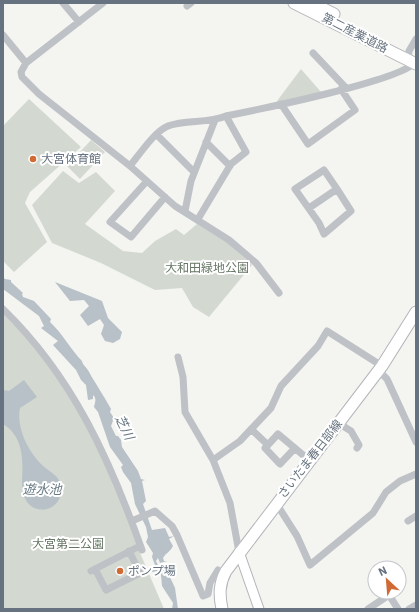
<svg xmlns="http://www.w3.org/2000/svg" width="419" height="612" viewBox="0 0 419 612" font-family="'IBM Plex Sans','Noto Sans JP',sans-serif">
	<style>
		.green { fill: #d3d9d1 }
		.water { fill: #b8c1c7 }
		.lines { fill: none; stroke-linecap: round; stroke-linejoin: round }
		.secondary-casing { stroke: #b1b5b9; stroke-width: 11 }
		.primary-casing { stroke: #b2b5b9; stroke-width: 13 }
		.street { stroke: #bec1c5; stroke-width: 7 }
		.secondary { stroke: #fff; stroke-width: 9 }
		.primary { stroke: #fff; stroke-width: 11 }
		.poi-dot { fill: #d16935; stroke: #fff; stroke-width: 1.5 }
		.labels { text-anchor: middle; stroke-width: 4; stroke-linejoin: round; paint-order: stroke }
		.street-label { font-size: 12px; fill: #66727f; stroke: #fff }
		.poi-label { font-size: 12px; fill: #66727f; stroke: #fff; text-anchor: start }
		.park-label { font-size: 12px; fill: #667765; stroke: #fff }
		.water-label { font-size: 13px; font-style: italic; fill: #677983; stroke: #fff }
	</style>
	<rect width="100%" height="100%" fill="#f4f4f1"/>
	<path class="green" d="M 301,69 L 321,92 L 278,103 L 277,101 Z
		M 29,99 L 81,147 L 30,192 L 25,203 L 47,242 L 14,272 L 3,261 L 3,126 Z
		M 91,140 L 105,152 L 80,179 L 67,166 Z
		M 63,171 L 79,183 L 96,172 L 115,191 L 85,224 L 123,251 L 142,253 L 155,241 L 176,229 L 184,235 L 197,224 L 228,243 L 252,265 L 209,317 L 193,307 L 182,288 L 155,290 L 101,263 L 52,243 L 32,205 Z
		M 3,314 L 46,358 L 68,390 L 123,500 L 138,548 L 164,609 L 3,609 Z"/>
	<path class="water" d="M 3,277 L 5,279 L 11,280 L 11,282 L 23,293 L 22,294 L 23,297 L 34,301 L 51,319 L 50,322 C 62,333 72,351 82,361 C 83,366 87,367 89,372 C 95,383 104,396 111,409 L 110,412 L 114,418 L 111,426 L 116,436 L 118,436 L 121,440 L 122,447 L 138,471 L 141,479 L 145,480 L 142,481 L 146,501 L 143,504 L 152,530 L 165,528 L 169,537 L 174,536 L 169,539 L 173,546 C 170,552 166,553 163,558 L 164,561 L 167,561 L 160,563 L 158,558 L 156,561 L 158,565 L 165,566 L 175,588 L 178,609 L 172,609 L 173,603 L 162,586 L 161,575 L 157,571 L 152,572 L 150,569 L 155,565 L 152,557 L 153,553 L 146,542 L 148,537 L 146,527 L 135,504 L 131,483 L 123,472 L 121,467 L 123,465 L 110,447 L 98,412 L 94,407 C 95,402 97,399 93,395 L 93,399 L 88,400 L 86,385 L 81,380 L 76,370 L 53,345 L 58,341 L 41,328 L 44,326 L 39,316 L 3,289 Z
		M 55,282 L 102,301 L 108,318 L 122,332 L 120,339 L 113,343 L 105,341 L 101,334 L 104,325 L 100,319 L 88,326 L 80,315 L 89,306 L 84,300 L 70,301 Z
		M 24,380 L 37,397 L 20,408 C 16,427 28,451 41,464 C 50,473 63,476 61,492 C 59,516 21,518 22,482 C 23,460 24,437 3,424 L 3,390 L 9,391 Z"/>
	<g class="lines">
		<defs>
			<path id="secondary" d="M 239,552 L 259,609"/>
			<path id="primary" d="M 294,3 L 416,64
				M 312,3 L 334,14
				M 222,609 C 219,595 219,584 226,571 L 382,366 L 416,312"/>
		</defs>
		<use href="#secondary" class="secondary-casing"/>
		<use href="#primary" class="primary-casing"/>
		<path class="street" d="M 63,3 L 79,22
			M 103,3 L 26,63 L 21,72 L 22,77 L 39,94 L 130,166 L 175,206 L 229,240 L 256,263 L 279,293
			M 187,6 L 191,3
			M 3,35 L 26,63
			M 313,53 L 346,88
			M 408,60 L 409,51 L 416,39
			M 281,104 L 308,144 L 355,110 L 341,89
			M 157,135 L 194,172
			M 206,142 L 230,166
			M 130,166 C 139,155 155,131 168,126 C 186,119 207,124 226,116 C 256,110 399,81 414,63
			M 147,181 L 110,222 L 131,237 L 165,197
			M 309,208 L 337,189 L 324,170 L 295,189 L 319,223 L 324,234 L 351,211 L 337,189
			M 185,211 L 191,181 L 215,120
			M 198,219 L 231,164 L 246,152 L 226,116
			M 3,309 C 73,377 110,460 142,550
			M 178,357 L 183,377 L 185,412 L 213,460 L 230,503 L 239,552
			M 378,370 L 387,379 L 416,442
			M 338,423 L 351,431 L 359,445 L 357,448
			M 251,429 L 268,445
			M 295,448 L 280,464 L 265,448 L 278,434 L 309,460
			M 213,460 L 240,441 L 271,408 L 281,386 L 318,346 L 327,331 L 382,366
			M 276,503 L 297,536 L 310,565 L 373,513 L 386,492 L 400,481 L 416,474
			M 132,521 L 155,511 L 172,526 L 177,535 L 203,596 L 208,594 L 210,583 L 218,570 L 224,575
			M 408,521 L 416,516
			M 95,569 L 106,590 L 140,573 L 129,551
			M 91,571 L 140,546
			M 368,609 L 389,595 L 398,609
			M 409,609 L 416,605"/>
		<use href="#secondary" class="secondary"/>
		<use href="#primary" class="primary"/>
	</g>
	<g class="poi-dot">
		<circle cx="33" cy="159" r="4"/>
		<circle cx="120" cy="571" r="4"/>
	</g>
	<g class="labels">
		<g class="street-label">
			<text transform="translate(355 33) rotate(27)" y="4">第二産業道路</text>
			<text transform="translate(310 459) rotate(-52)" y="4">さいたま春日部線</text>
		</g>
		<g class="poi-label">
			<text x="41" y="163">大宮体育館</text>
			<text x="128" y="575">ポンプ場</text>
		</g>
		<g class="park-label">
			<text x="207" y="272">大和田緑地公園</text>
			<text x="68" y="548">大宮第二公園</text>
		</g>
		<g class="water-label">
			<text transform="translate(125 427) rotate(64)" y="5">芝川</text>
			<text x="42" y="494">遊水池</text>
		</g>
	</g>
	<rect width="419" height="612" fill="none" stroke="#66727f" stroke-width="8"/>
	<g transform="translate(387 580) rotate(334)"><circle r="19" fill="#ffffff" stroke="#c2c7cc"/>
	<path d="M0-3L7 15L0 10L-7 15Z" fill="#d16935"/>
	<text y="-6" font-size="11" font-weight="bold" text-anchor="middle" fill="#66727f">N</text>
	</g>
</svg>
